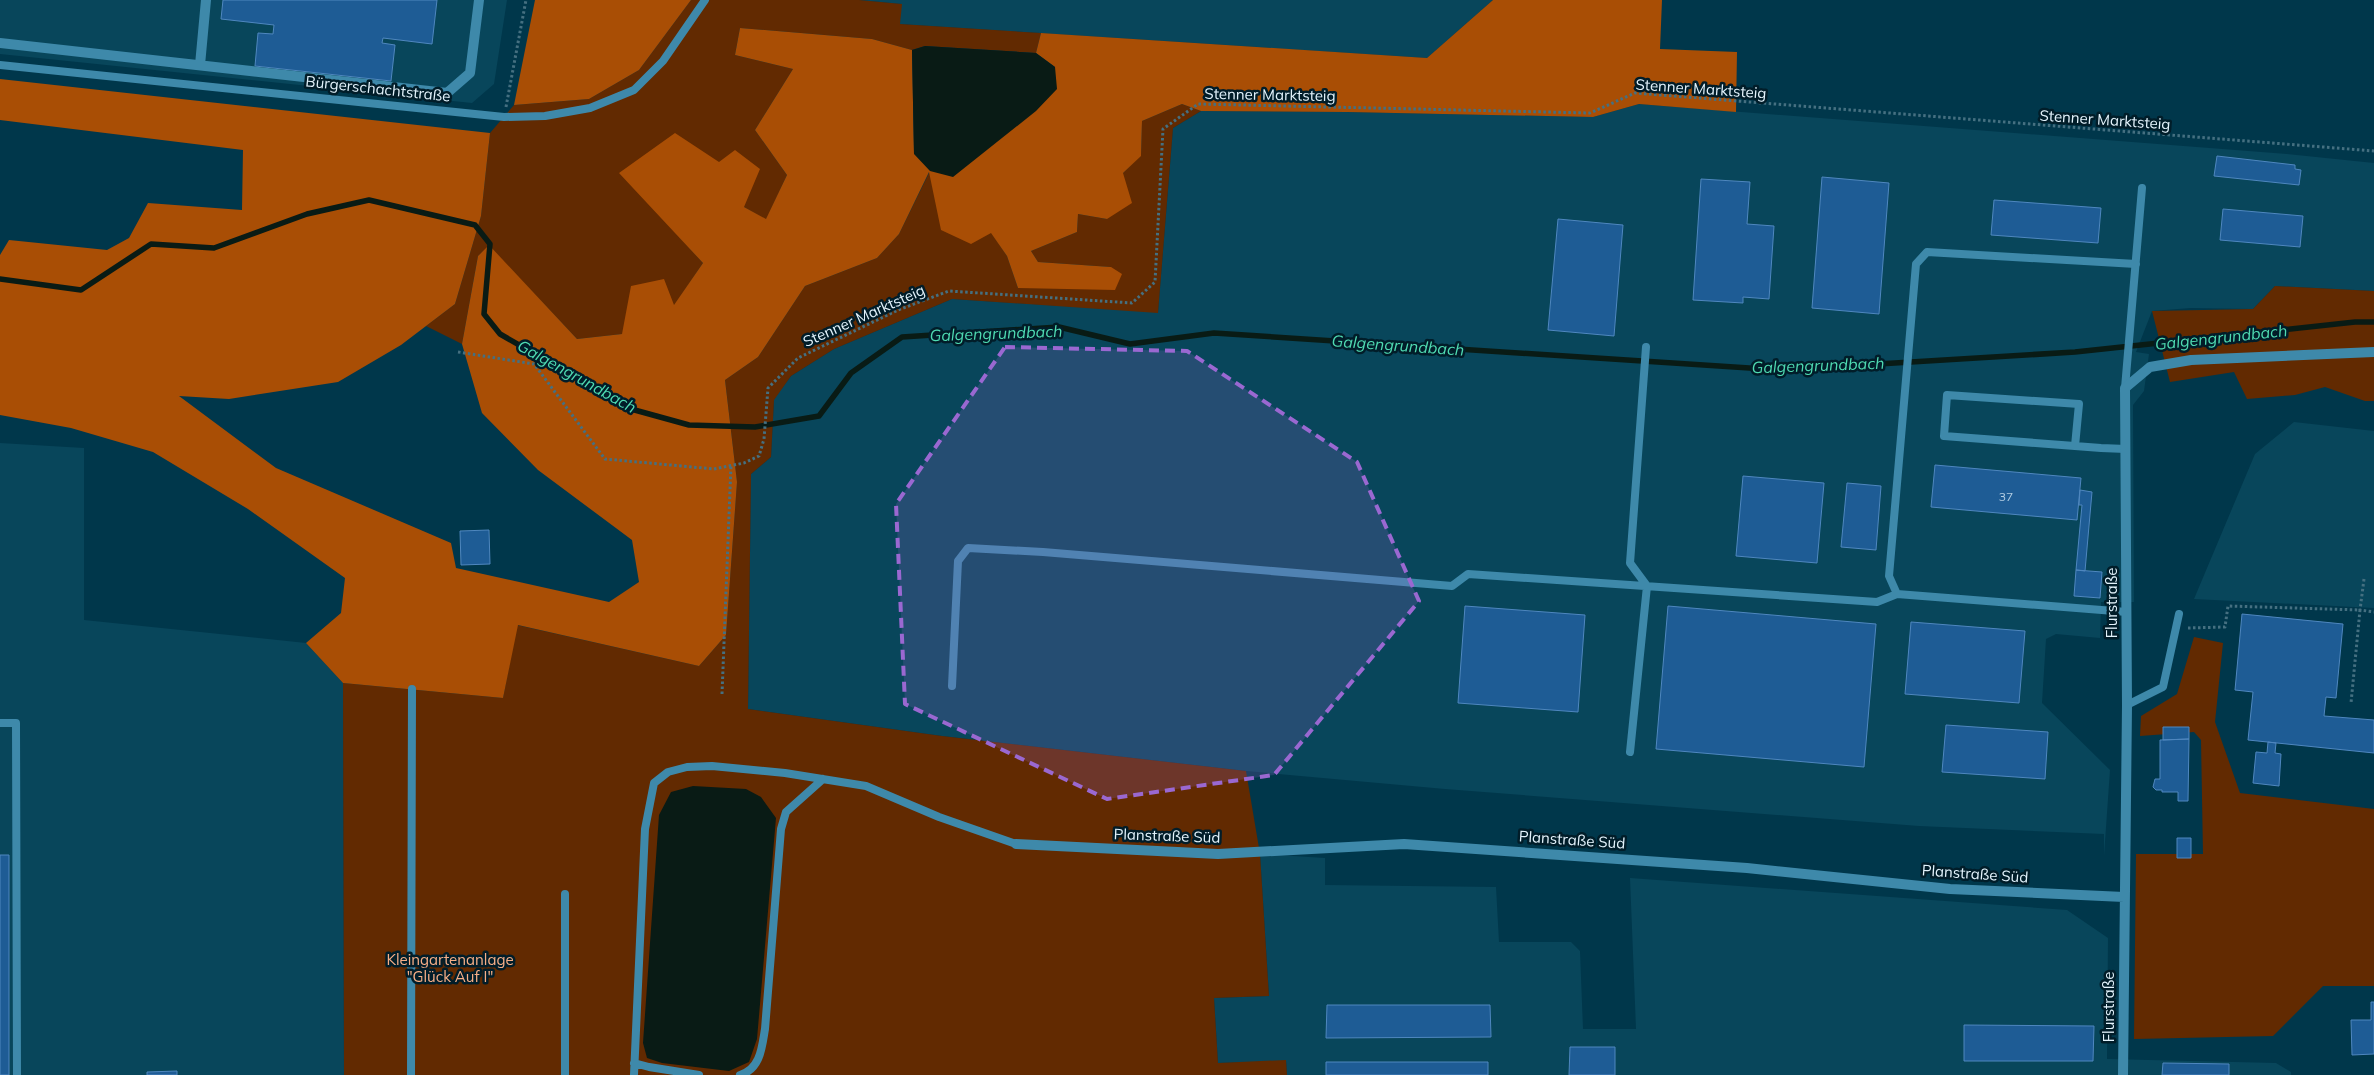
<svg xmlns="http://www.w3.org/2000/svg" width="2374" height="1075" viewBox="0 0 2374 1075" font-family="Mulish,sans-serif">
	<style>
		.built { fill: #08465b }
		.green { fill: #622a01 }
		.forest { fill: #a94e05 }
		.water { fill: #091b15 }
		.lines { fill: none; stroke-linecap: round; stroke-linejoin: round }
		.stream { stroke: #091b15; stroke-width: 5.5 }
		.building { fill: #1e5c95; stroke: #4f87bf }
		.path { stroke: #457081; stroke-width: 3; stroke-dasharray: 2.5 2.5; stroke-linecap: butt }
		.service { stroke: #3e89aa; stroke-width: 8 }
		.minor { stroke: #3e89aa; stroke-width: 10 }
		.marked { fill: #9a68d1; fill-opacity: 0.2; stroke: #9a68d1; stroke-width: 4; stroke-dasharray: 10 6; stroke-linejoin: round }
		.labels { text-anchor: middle; stroke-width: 5; stroke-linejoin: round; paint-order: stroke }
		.number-label { font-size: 12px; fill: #b2cde2 }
		.street-label { font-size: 15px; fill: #e3f3fc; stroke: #011d29 }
		.park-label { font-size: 15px; fill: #f7af87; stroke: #011d29 }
		.water-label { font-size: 16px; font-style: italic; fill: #4fdbb2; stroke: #011d29 }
	</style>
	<rect width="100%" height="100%" fill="#00374b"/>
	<path class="built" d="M 0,0 L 507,0 L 494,84 L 472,103 L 0,54 Z
		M 859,0 L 1493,0 L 1427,58 L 899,24 L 901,4 Z
		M 1639,104 L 2287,154 L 2374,163 L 2374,291 L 2275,286 L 2253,309 L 2191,308 L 2152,311 L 2136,352 L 2149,354 L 2144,391 L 2133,405 L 2134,602 L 2101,602 L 2100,638 L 2056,634 L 2046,639 L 2042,703 L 2110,770 L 2104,856 L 2104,834 L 1919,826 L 1445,789 L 1246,771 L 942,736 L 748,709 L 751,474 L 771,457 L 774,399 L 791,376 L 834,349 L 952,299 L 1158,312 L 1173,128 L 1201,111 L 1347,112 L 1593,117 Z
		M 2294,422 L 2374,431 L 2374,608 L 2194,599 L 2255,454 Z
		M 0,443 L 84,448 L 84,620 L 306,643 L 343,683 L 344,1075 L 0,1075 Z
		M 1260,854 L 1325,858 L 1325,885 L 1496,887 L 1499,942 L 1571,942 L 1580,951 L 1583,1029 L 1636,1029 L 1630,878 L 2067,910 L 2108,938 L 2107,1059 L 2276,1063 L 2291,1072 L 2291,1075 L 1287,1075 L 1286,1061 L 1218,1063 L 1214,998 L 1269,996 Z"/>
	<path class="green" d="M 691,0 L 859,0 L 902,4 L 900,24 L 1041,33 L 1036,53 L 925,46 L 912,50 L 872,39 L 740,28 L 735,55 L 793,69 L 755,130 L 787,175 L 766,220 L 744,207 L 673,230 L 703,263 L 674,306 L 622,334 L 577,339 L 489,246 L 478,256 L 462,344 L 426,326 L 455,304 L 481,216 L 490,133 L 514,105 L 589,99 L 639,70 Z
		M 1182,104 L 1201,111 L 1173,128 L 1158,313 L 952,299 L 834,349 L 791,376 L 774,400 L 771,457 L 751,474 L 748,709 L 942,736 L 1246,771 L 1260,854 L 1269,996 L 1214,998 L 1218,1063 L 1286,1060 L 1287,1075 L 344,1075 L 343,683 L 503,698 L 517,625 L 699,666 L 726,635 L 737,482 L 725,380 L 758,357 L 805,286 L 877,258 L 899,234 L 930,171 L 933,189 L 991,232 L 1007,256 L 1018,288 L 1111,267 L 1038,262 L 1031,251 L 1077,232 L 1078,214 L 1107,219 L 1123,173 L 1141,155 L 1142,121 Z
		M 2275,286 L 2374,291 L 2374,401 L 2365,401 L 2325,387 L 2295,395 L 2247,399 L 2234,372 L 2170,382 L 2152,311 L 2253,309 Z
		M 2194,637 L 2223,643 L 2215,722 L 2240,793 L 2374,809 L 2374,986 L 2323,986 L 2273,1036 L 2134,1039 L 2136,854 L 2203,854 L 2201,740 L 2194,732 L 2140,736 L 2141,716 L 2177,694 Z"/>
	<path class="forest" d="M 535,0 L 691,0 L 639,70 L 589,99 L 514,105 Z
		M 1493,0 L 1662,0 L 1660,49 L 1737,52 L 1736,112 L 1639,104 L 1593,117 L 1347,112 L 1201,111 L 1182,104 L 1142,121 L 1141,156 L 1123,173 L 1132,203 L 1107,219 L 1078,214 L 1077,232 L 1031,251 L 1038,262 L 1111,267 L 1122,274 L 1115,290 L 1018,288 L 1007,256 L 991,233 L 971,244 L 941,230 L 929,172 L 899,234 L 877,258 L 805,286 L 758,357 L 725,380 L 737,482 L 726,635 L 699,666 L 518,625 L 503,698 L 343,683 L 306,643 L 341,613 L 345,578 L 248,509 L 153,452 L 71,428 L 0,415 L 0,255 L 9,240 L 107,250 L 129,238 L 148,203 L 242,210 L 243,150 L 0,120 L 0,79 L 490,133 L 481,216 L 455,304 L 401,345 L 338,382 L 229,399 L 179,396 L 276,468 L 451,543 L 456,568 L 609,602 L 639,582 L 632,540 L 538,470 L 482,413 L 462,344 L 478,256 L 489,245 L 577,339 L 622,334 L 631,286 L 664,279 L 674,305 L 703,263 L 619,173 L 675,133 L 719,162 L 735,150 L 760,169 L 744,207 L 766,219 L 787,175 L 755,130 L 793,69 L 735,55 L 740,28 L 872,39 L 912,50 L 914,154 L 1055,67 L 1036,53 L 1041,33 L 1427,58 Z"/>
	<path class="water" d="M 925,46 L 1036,53 L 1055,67 L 1057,89 L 1036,111 L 953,177 L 930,171 L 914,154 L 912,50 Z
		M 693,786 L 746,789 L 761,797 L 776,818 L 757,1039 L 749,1062 L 729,1071 L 662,1063 L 647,1058 L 643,1043 L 659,815 L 671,792 Z"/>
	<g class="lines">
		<path class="stream" d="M 0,279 L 81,290 L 151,244 L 214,248 L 307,214 L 369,200 L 475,225 L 490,244 L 484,314 L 500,334 L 631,409 L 689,425 L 755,427 L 819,416 L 851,373 L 902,337 L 1059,327 L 1130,344 L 1214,333 L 1780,370 L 2075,352 L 2355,322 L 2374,322"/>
	</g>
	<path class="building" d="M 223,0 L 437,0 L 432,44 L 383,38 L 382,43 L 395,45 L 391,81 L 255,66 L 258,33 L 273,34 L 274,25 L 221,19 Z
		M 2217,156 L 2295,165 L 2295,169 L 2301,170 L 2299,185 L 2214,176 Z
		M 1822,177 L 1889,183 L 1879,314 L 1812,308 Z
		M 1701,179 L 1750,182 L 1747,224 L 1774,226 L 1769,299 L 1743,297 L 1743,303 L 1693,300 Z
		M 1994,200 L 2101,208 L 2098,243 L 1991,235 Z
		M 2223,209 L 2303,216 L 2300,247 L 2220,240 Z
		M 1558,219 L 1623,225 L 1614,336 L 1548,330 Z
		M 1935,465 L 2081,478 L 2077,520 L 1931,507 Z
		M 1743,476 L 1824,483 L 1817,563 L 1736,556 Z
		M 1847,483 L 1881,486 L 1876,550 L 1841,547 Z
		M 2080,490 L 2092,492 L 2085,571 L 2076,570 L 2082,505 L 2079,505 Z
		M 489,530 L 490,564 L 461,565 L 460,531 Z
		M 2076,570 L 2102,572 L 2100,598 L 2074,596 Z
		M 1465,606 L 1585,615 L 1578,712 L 1458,703 Z
		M 1668,606 L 1876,624 L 1864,767 L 1656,749 Z
		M 2242,614 L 2343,624 L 2336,698 L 2326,697 L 2324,716 L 2374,720 L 2374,753 L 2248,740 L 2253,692 L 2235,690 Z
		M 1911,622 L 2025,631 L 2019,703 L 1905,694 Z
		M 1946,725 L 2048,732 L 2045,779 L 1942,772 Z
		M 2163,727 L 2189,727 L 2189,739 L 2163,740 Z
		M 2189,739 L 2188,801 L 2178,801 L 2178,792 L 2162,792 L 2162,790 L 2156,790 L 2153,787 L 2155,779 L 2160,779 L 2160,740 Z
		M 2268,742 L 2276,743 L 2275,753 L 2281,754 L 2279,786 L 2253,783 L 2256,752 L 2267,753 Z
		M 2177,838 L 2191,838 L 2191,858 L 2177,858 Z
		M 0,855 L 9,855 L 9,1075 L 0,1075 Z
		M 2371,1002 L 2374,1002 L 2374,1054 L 2352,1055 L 2351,1020 L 2371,1020 Z
		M 1327,1005 L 1490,1005 L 1491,1037 L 1326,1038 Z
		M 1964,1025 L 2094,1026 L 2093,1061 L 1964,1061 Z
		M 1570,1047 L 1615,1047 L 1615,1075 L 1569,1075 Z
		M 1326,1062 L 1488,1062 L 1488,1075 L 1326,1075 Z
		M 2163,1063 L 2229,1064 L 2229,1075 L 2162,1075 Z
		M 177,1071 L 177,1075 L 147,1075 L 147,1072 Z"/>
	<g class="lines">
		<path class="path" d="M 506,107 L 526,0
			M 458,352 L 534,364 L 605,459 L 714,469 L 744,463 L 759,456 L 764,439 L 768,388 L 798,358 L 898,310 L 949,291 L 1132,303 L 1155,282 L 1163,129 L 1198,104 L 1590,113 L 1635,93 L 2374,151
			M 2364,579 L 2360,610 L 2374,612
			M 2188,628 L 2225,627 L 2228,606 L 2360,610 L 2351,703
			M 722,694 L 731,465"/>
		<path class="service" d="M 0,65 L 504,117 L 545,116 L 590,108 L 634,90 L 663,61 L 705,0
			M 2125,388 L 2142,188
			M 2075,446 L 2079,404 L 1947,395 L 1944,436 L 2101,448 L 2126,449
			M 1897,594 L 1889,576 L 1916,264 L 1927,252 L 2136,264
			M 952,686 L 958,561 L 968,548 L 1043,552 L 1452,586 L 1468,574 L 1877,602 L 1897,594 L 2127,612
			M 2127,705 L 2163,687 L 2179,614
			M 0,723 L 16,723 L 17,1075
			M 1630,752 L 1647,586 L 1630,563 L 1646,347
			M 634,1063 L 649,1067 L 699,1075
			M 411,1075 L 412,689
			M 565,1075 L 565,894
			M 634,1075 L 645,829 L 654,783 L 668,772 L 687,767 L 712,766 L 785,773 L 866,786 L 939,817 L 1016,844
			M 740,1075 C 761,1069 762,1046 765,1029 L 781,829 L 786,812 L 823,779"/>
		<path class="minor" d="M 0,43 L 447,93 L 470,73 L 479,0
			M 200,65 L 206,0
			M 1016,844 L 1218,854 L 1404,844 L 1747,868 L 1950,889 L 2124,897
			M 2123,1075 L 2127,705 L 2125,388 L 2150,367 L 2191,360 L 2374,352"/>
	</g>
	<path class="marked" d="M 1005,347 L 1187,351 L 1357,462 L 1419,601 L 1274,775 L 1107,799 L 905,704 L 896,504 Z"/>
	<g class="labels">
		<g class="number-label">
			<text x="2006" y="501">37</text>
		</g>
		<g class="street-label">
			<text transform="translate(378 89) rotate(6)" y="5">Bürgerschachtstraße</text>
			<text transform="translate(1701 89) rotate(4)" y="5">Stenner Marktsteig</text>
			<text transform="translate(1270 95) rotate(1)" y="5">Stenner Marktsteig</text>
			<text transform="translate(2105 120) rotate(4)" y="5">Stenner Marktsteig</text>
			<text transform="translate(864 316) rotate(-24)" y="5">Stenner Marktsteig</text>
			<text transform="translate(2112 603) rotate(-90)" y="5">Flurstraße</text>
			<text transform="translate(1167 836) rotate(2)" y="5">Planstraße Süd</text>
			<text transform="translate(1572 840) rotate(4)" y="5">Planstraße Süd</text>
			<text transform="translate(1975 874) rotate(4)" y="5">Planstraße Süd</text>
			<text transform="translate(2109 1007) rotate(-90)" y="5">Flurstraße</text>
		</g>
		<g class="park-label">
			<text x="450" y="965">Kleingartenanlage<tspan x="450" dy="17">"Glück Auf I"</tspan></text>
		</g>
		<g class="water-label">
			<text transform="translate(996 333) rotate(-2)" y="6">Galgengrundbach</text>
			<text transform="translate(2221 337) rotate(-6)" y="6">Galgengrundbach</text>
			<text transform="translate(1398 345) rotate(4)" y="6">Galgengrundbach</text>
			<text transform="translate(1818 365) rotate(-2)" y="6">Galgengrundbach</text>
			<text transform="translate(577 376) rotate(29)" y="6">Galgengrundbach</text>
		</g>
	</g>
</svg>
